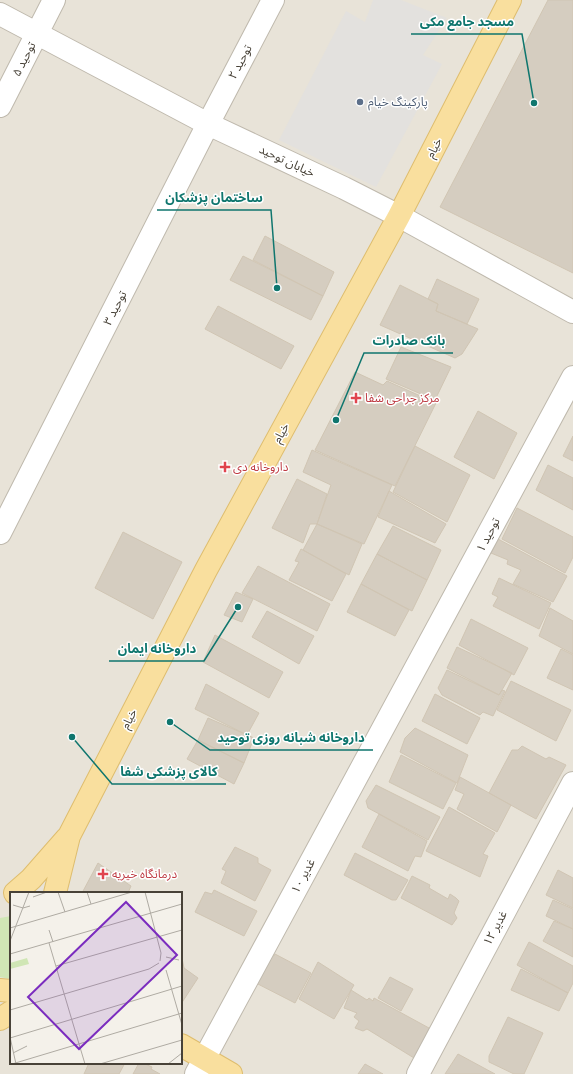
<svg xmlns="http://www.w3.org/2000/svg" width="573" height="1074" viewBox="0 0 573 1074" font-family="Signika,'Noto Sans Arabic',sans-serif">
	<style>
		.residential { fill: #e8e3d8; fill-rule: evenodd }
		.green { fill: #d0e6b5 }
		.parking { fill: #e3e1de }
		.building { fill: #d5cdc0; stroke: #d0c5b3 }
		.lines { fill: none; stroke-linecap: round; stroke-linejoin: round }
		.minor-casing { stroke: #bfb9ad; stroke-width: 24 }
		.major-casing { stroke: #debd6e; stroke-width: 24 }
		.minor { stroke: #fff; stroke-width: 22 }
		.major { stroke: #f9df9e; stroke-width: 22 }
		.service-dot { fill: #5c6f8a; stroke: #fff; stroke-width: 1.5 }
		.health-dot { fill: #e0444e; stroke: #fff; stroke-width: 1.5 }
		.labels { text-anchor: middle; stroke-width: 3; stroke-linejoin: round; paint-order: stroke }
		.street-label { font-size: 12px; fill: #484238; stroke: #fff }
		.service-label { font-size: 12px; fill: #4e5e75; stroke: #fff; text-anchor: start }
		.health-label { font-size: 12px; fill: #be3a42; stroke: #fff; text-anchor: start }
		.inset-road { fill: none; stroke: #afaba3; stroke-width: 1 }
		.view { fill: #7b2cbf; fill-opacity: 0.15; stroke: #7b2cbf; stroke-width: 2 }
		.inset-edge { fill: none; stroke: #484238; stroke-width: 2 }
		.leader { fill: none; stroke: #0f766e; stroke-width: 1.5 }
		.callout-dot { fill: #0f766e; stroke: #fff; stroke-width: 1.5 }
		.callout-label { font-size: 13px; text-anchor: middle; font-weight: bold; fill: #0f766e; stroke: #fff; stroke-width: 3; stroke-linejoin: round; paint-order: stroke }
	</style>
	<rect width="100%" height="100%" fill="#f4f1ea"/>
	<path class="residential" d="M 0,0 L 573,0 L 573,1074 L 0,1074 ZM 11,893 L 181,893 L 181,1063 L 11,1063 Z"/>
	<path class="green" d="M 11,916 L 11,979 L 10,979 L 0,977 L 0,918 Z"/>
	<path class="parking" d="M 373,0 L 401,0 L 447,18 L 423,55 L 442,64 L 376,187 L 279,140 L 346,11 L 365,22 Z"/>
	<path class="building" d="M 548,0 L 573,0 L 573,273 L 440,207 Z
		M 265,236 L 334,272 L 323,296 L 253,260 Z
		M 243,256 L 323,296 L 311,320 L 230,280 Z
		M 437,279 L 479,299 L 467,324 L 436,311 L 438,304 L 428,299 Z
		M 400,285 L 438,304 L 436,311 L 478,329 L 462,354 L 455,358 L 380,325 Z
		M 218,306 L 294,346 L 281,369 L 205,329 Z
		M 401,347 L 451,367 L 435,400 L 386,379 Z
		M 355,372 L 383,385 L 387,381 L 436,403 L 395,486 L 315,450 Z
		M 478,411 L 517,433 L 494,479 L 454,457 Z
		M 573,436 L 573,461 L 563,456 Z
		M 415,446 L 470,475 L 447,522 L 393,492 Z
		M 312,450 L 392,485 L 364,544 L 317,524 L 331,485 L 303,472 Z
		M 548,465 L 573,478 L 573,510 L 536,490 Z
		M 297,479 L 327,494 L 317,524 L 310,524 L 303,543 L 272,528 Z
		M 389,491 L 446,524 L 435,543 L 378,517 Z
		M 517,508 L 573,537 L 573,557 L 565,573 L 502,539 Z
		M 317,524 L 362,544 L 349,575 L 303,550 Z
		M 393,526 L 441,550 L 427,580 L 377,554 Z
		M 123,532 L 182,562 L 153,619 L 95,588 Z
		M 498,539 L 567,576 L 553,602 L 513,584 L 521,570 L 507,564 L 508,560 L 491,553 Z
		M 301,549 L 346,574 L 332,601 L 289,580 L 299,562 L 295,561 Z
		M 377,554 L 427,580 L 412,611 L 361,584 Z
		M 258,566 L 330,604 L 317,631 L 242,593 Z
		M 499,578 L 551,603 L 539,629 L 493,606 L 498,597 L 492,594 Z
		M 361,584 L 409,610 L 395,636 L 347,612 Z
		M 236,592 L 253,599 L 242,622 L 224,615 Z
		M 550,608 L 573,621 L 573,654 L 539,636 Z
		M 267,611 L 314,636 L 299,664 L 252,637 Z
		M 471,619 L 528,648 L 514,675 L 459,645 Z
		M 215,635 L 283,672 L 269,698 L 203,662 Z
		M 457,647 L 512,673 L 499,695 L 447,668 Z
		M 561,649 L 573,655 L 573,690 L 547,678 Z
		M 447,670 L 499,695 L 502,690 L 505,691 L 493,716 L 483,712 L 480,715 L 442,695 L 438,688 Z
		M 511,681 L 571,710 L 556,741 L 497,710 Z
		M 206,684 L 259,713 L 247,735 L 195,709 Z
		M 435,694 L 480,718 L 467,744 L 422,721 Z
		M 208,718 L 254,738 L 244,763 L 198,740 Z
		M 415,728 L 468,755 L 457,783 L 400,752 L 405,738 Z
		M 198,740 L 244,763 L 234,784 L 187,759 Z
		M 522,746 L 546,759 L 549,757 L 566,765 L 536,819 L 489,793 L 512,750 L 518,750 Z
		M 401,755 L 456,783 L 443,809 L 389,782 Z
		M 460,777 L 511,805 L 497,832 L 457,809 L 464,794 L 455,790 Z
		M 376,785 L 440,817 L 428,840 L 368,808 L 366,801 Z
		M 449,807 L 495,833 L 483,854 L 488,856 L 480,877 L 426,851 Z
		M 379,814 L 427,841 L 421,857 L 415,856 L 408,871 L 362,847 Z
		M 235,847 L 258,858 L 258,863 L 271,870 L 255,901 L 221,883 L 226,871 L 222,869 Z
		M 355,853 L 408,880 L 396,900 L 392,900 L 344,875 Z
		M 98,863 L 131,886 L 128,893 L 82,893 Z
		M 558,870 L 573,878 L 573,908 L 546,895 Z
		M 412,876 L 430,885 L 429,888 L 448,899 L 450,894 L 456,898 L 459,901 L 454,913 L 457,918 L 452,925 L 401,898 Z
		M 214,890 L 257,911 L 244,936 L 195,912 L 205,892 L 212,894 Z
		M 553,900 L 573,909 L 573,929 L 546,916 Z
		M 554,921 L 573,929 L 573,957 L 543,941 Z
		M 529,942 L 573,966 L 573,983 L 568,993 L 517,965 Z
		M 181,953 L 184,968 L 198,978 L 181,1004 Z
		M 268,953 L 274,956 L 275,954 L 311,973 L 295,1003 L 254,982 Z
		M 318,962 L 354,985 L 334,1019 L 299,999 Z
		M 521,969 L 568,993 L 559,1011 L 511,990 Z
		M 390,977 L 413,989 L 401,1011 L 378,998 Z
		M 351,990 L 367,1000 L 369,998 L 373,1001 L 374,998 L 429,1028 L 419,1051 L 417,1051 L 414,1058 L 367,1029 L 363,1031 L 355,1028 L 359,1021 L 354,1017 L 357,1013 L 344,1008 Z
		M 508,1017 L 543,1033 L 524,1074 L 514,1074 L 489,1062 L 489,1056 Z
		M 458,1054 L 495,1074 L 445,1074 Z
		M 89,1063 L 125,1063 L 119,1074 L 84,1074 Z
		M 139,1063 L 143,1063 L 152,1067 L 151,1069 L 160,1074 L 133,1074 Z
		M 365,1064 L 383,1074 L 358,1074 Z"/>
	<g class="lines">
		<defs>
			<path id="minor" d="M 0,14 L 208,124 L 344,188 L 399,216 L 573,312
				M 0,106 L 54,0
				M 0,533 L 208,124 L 273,0
				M 196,1074 L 573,377
				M 418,1074 L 573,783"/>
			<path id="major" d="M 15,893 L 31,879 L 67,838
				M 55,893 L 69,836 L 206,570 L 399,216 L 510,0
				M 0,990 L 11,991
				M 0,1019 L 11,1012
				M 181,1045 L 231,1074"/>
		</defs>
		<use href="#minor" class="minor-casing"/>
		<use href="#major" class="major-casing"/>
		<use href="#minor" class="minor"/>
		<use href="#major" class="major"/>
	</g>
	<circle class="service-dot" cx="360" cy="102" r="4"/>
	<g class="health-dot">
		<path d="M354 392h4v4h4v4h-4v4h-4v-4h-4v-4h4z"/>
		<path d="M223 461h4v4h4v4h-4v4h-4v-4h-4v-4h4z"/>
		<path d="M101 868h4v4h4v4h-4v4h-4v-4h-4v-4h4z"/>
	</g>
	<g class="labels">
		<g class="street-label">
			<text transform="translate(24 59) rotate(-63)" y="4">توحید ۵</text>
			<text transform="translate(240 62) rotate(-62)" y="4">توحید ۲</text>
			<text transform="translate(434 148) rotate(-63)" y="4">خیام</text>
			<text transform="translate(287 161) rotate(25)" y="4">خیابان توحید</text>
			<text transform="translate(115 308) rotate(-63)" y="4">توحید ۳</text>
			<text transform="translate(281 433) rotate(-61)" y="4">خیام</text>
			<text transform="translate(488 535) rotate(-62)" y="4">توحید ۱</text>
			<text transform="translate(129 719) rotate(-63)" y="4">خیام</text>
			<text transform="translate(303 876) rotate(-62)" y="4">غدیر ۱۰</text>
			<text transform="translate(495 928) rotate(-62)" y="4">غدیر ۱۲</text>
		</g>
		<g class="service-label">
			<text x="368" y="106">پارکینگ خیام</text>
		</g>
		<g class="health-label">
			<text x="365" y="402">مرکز جراحی شفا</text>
			<text x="233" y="471">داروخانه دی</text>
			<text x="112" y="878">درمانگاه خیریه</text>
		</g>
	</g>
	<g transform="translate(10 892)">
		<rect width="172" height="172" fill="#f4f1ea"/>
		<path d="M 17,66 L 19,72 L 0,77 L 0,71 Z" fill="#d0e6b5"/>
		<path class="inset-road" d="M 48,0 L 55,20M 77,0 L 81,12M 135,0 L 151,61 L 150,69M 23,5 L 37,0M 3,13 L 13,16 L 20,14M 0,36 L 122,0M 39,38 L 43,50M 0,49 L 19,0M 39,51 L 75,172M 0,62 L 172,12M 156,65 L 169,68M 46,74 L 172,38M 156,78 L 172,133M 0,118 L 139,77 L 149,71M 0,145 L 6,172M 0,146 L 172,94M 3,161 L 17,154M 2,172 L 172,121M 90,172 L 172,148M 158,172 L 172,161"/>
		<path class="view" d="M 116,10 L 167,63 L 69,157 L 18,105 Z"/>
		<rect width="172" height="172" class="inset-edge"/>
	</g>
	<path class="leader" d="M534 103L522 34H411M277 288L271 210H157M336 420L364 353H453M238 607L204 661H109M170 722L210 750H373M72 737L112 784H226"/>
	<g class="callout-dot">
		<circle cx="534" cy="103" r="4"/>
		<circle cx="277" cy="288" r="4"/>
		<circle cx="336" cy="420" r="4"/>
		<circle cx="238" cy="607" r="4"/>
		<circle cx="170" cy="722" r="4"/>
		<circle cx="72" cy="737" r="4"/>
	</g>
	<g class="callout-label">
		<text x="467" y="26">مسجد جامع مکی</text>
		<text x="214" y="202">ساختمان پزشکان</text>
		<text x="409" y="345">بانک صادرات</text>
		<text x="157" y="653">داروخانه ایمان</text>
		<text x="291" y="742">داروخانه شبانه روزی توحید</text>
		<text x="169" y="776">کالای پزشکی شفا</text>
	</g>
</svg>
